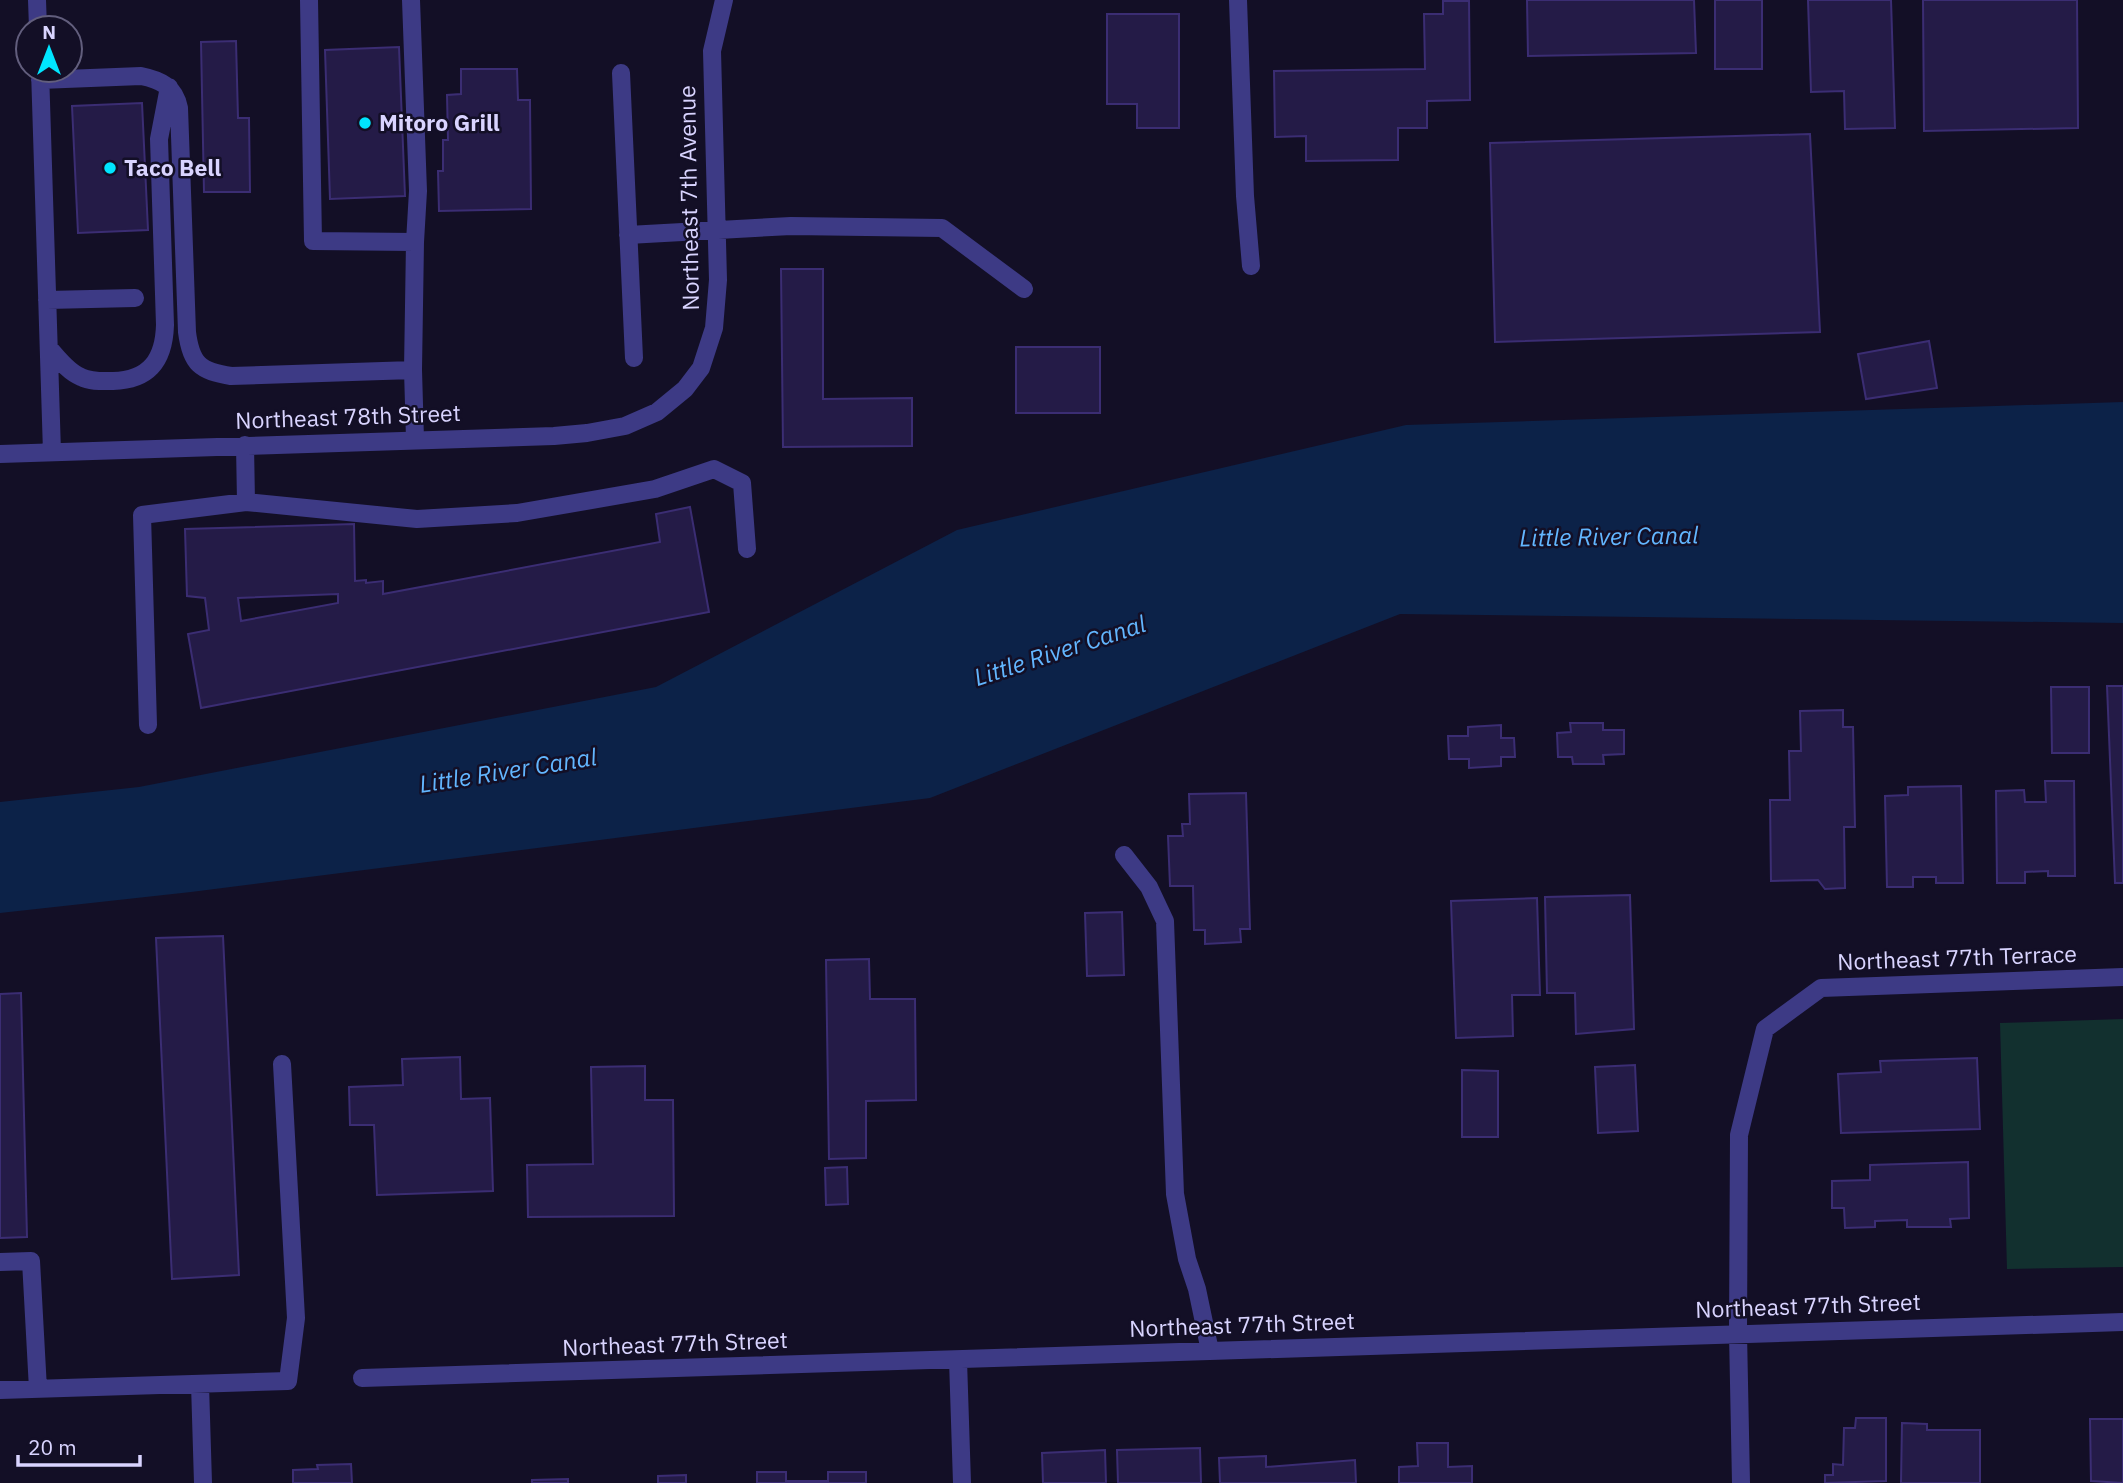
<svg xmlns="http://www.w3.org/2000/svg" width="2123" height="1483" viewBox="0 0 2123 1483" font-family="'IBM Plex Sans',sans-serif">
	<style>
		.green { fill: #12302f }
		.water { fill: #0c2248 }
		.building { fill: #241b47; stroke: #3b2d73; stroke-width: 2; fill-rule: evenodd }
		.lines { fill: none; stroke-linecap: round; stroke-linejoin: round }
		.minor { stroke: #3d3a85; stroke-width: 18 }
		.poi-dot { fill: #00e5ff; stroke: #130f26; stroke-width: 2.5 }
		.labels { text-anchor: middle; stroke-width: 5; stroke-linejoin: round; paint-order: stroke }
		.poi-label { font-size: 23px; font-weight: bold; fill: #d9d4ff; stroke: #130f26; text-anchor: start }
		.street-label { font-size: 23px; fill: #d9d4ff; stroke: #130f26 }
		.water-label { font-size: 24px; font-style: italic; fill: #62b6ff; stroke: #130f26 }
	</style>
	<rect width="100%" height="100%" fill="#130f26"/>
	<path class="green" d="M 2123,1019 L 2123,1267 L 2007,1269 L 2000,1023 Z"/>
	<path class="water" d="M 2123,402 L 2123,623 L 1400,614 L 930,798 L 191,892 L 0,913 L 0,802 L 139,787 L 656,687 L 957,530 L 1406,425 Z"/>
	<path class="building" d="M 1527,0 L 1694,0 L 1696,53 L 1528,56 Z
		M 1715,0 L 1762,0 L 1762,69 L 1715,69 Z
		M 1808,0 L 1891,0 L 1895,128 L 1845,129 L 1844,91 L 1811,92 Z
		M 1923,0 L 2077,0 L 2078,128 L 1924,131 Z
		M 1443,1 L 1469,1 L 1470,100 L 1427,101 L 1427,128 L 1398,128 L 1398,160 L 1306,161 L 1306,136 L 1275,137 L 1274,71 L 1425,69 L 1424,14 L 1443,14 Z
		M 1107,14 L 1179,14 L 1179,128 L 1137,128 L 1137,104 L 1107,104 Z
		M 236,41 L 238,118 L 249,118 L 250,192 L 204,192 L 201,42 Z
		M 399,47 L 405,196 L 330,199 L 325,50 Z
		M 461,69 L 517,69 L 518,100 L 530,100 L 531,209 L 439,211 L 438,171 L 443,171 L 443,140 L 448,140 L 447,95 L 461,94 Z
		M 142,103 L 148,230 L 78,233 L 72,106 Z
		M 1810,134 L 1820,332 L 1495,342 L 1490,143 Z
		M 781,269 L 823,269 L 823,399 L 912,398 L 912,446 L 783,447 Z
		M 1929,341 L 1937,388 L 1866,399 L 1858,354 Z
		M 1016,347 L 1100,347 L 1100,413 L 1016,413 Z
		M 690,507 L 709,612 L 201,708 L 188,634 L 209,630 L 205,598 L 187,596 L 185,529 L 354,524 L 355,581 L 366,580 L 366,583 L 383,581 L 383,594 L 660,542 L 656,514 ZM 338,594 L 338,603 L 241,621 L 238,598 Z
		M 2107,686 L 2123,686 L 2123,883 L 2115,883 Z
		M 2051,687 L 2089,687 L 2089,753 L 2052,753 Z
		M 1843,710 L 1843,727 L 1853,727 L 1855,827 L 1844,827 L 1845,888 L 1825,889 L 1818,880 L 1771,881 L 1770,800 L 1790,800 L 1789,751 L 1801,751 L 1800,711 Z
		M 1570,723 L 1603,723 L 1603,730 L 1624,730 L 1624,754 L 1603,755 L 1604,764 L 1573,764 L 1572,757 L 1558,757 L 1557,733 L 1571,732 Z
		M 1501,725 L 1501,738 L 1514,738 L 1515,757 L 1501,757 L 1501,766 L 1469,768 L 1469,759 L 1449,759 L 1448,736 L 1468,736 L 1468,727 Z
		M 2045,781 L 2074,781 L 2075,876 L 2048,876 L 2048,871 L 2025,872 L 2025,883 L 1997,883 L 1996,791 L 2024,790 L 2025,802 L 2046,802 Z
		M 1961,786 L 1963,883 L 1936,883 L 1936,877 L 1913,877 L 1913,887 L 1887,887 L 1885,796 L 1908,795 L 1908,787 Z
		M 1246,793 L 1250,929 L 1240,929 L 1241,942 L 1205,944 L 1205,930 L 1194,930 L 1193,886 L 1170,886 L 1168,836 L 1183,836 L 1182,824 L 1190,824 L 1189,794 Z
		M 1630,895 L 1634,1029 L 1576,1034 L 1575,993 L 1547,993 L 1545,897 Z
		M 1537,898 L 1540,995 L 1512,995 L 1513,1036 L 1456,1038 L 1451,901 Z
		M 1122,912 L 1124,975 L 1087,976 L 1085,913 Z
		M 223,936 L 239,1275 L 172,1279 L 156,938 Z
		M 869,959 L 870,999 L 915,999 L 916,1100 L 866,1101 L 866,1158 L 829,1159 L 826,960 Z
		M 21,993 L 27,1237 L 0,1238 L 0,994 Z
		M 460,1057 L 461,1099 L 490,1098 L 493,1191 L 377,1195 L 374,1125 L 350,1125 L 349,1087 L 403,1085 L 402,1059 Z
		M 1977,1058 L 1980,1129 L 1841,1133 L 1838,1074 L 1881,1072 L 1880,1061 Z
		M 1635,1065 L 1638,1131 L 1598,1133 L 1595,1067 Z
		M 645,1066 L 645,1100 L 673,1100 L 674,1216 L 528,1217 L 527,1165 L 593,1164 L 591,1067 Z
		M 1462,1070 L 1498,1071 L 1498,1137 L 1462,1137 Z
		M 1968,1162 L 1969,1218 L 1950,1219 L 1951,1227 L 1907,1227 L 1907,1220 L 1875,1221 L 1875,1227 L 1845,1228 L 1844,1208 L 1832,1208 L 1832,1181 L 1870,1180 L 1870,1165 Z
		M 847,1167 L 848,1204 L 826,1205 L 825,1168 Z
		M 1856,1418 L 1886,1418 L 1886,1481 L 1825,1483 L 1825,1475 L 1833,1475 L 1833,1464 L 1843,1465 L 1844,1428 L 1855,1428 Z
		M 2090,1419 L 2123,1419 L 2123,1483 L 2091,1481 Z
		M 1902,1423 L 1927,1424 L 1927,1430 L 1980,1430 L 1980,1483 L 1901,1483 Z
		M 1417,1443 L 1448,1443 L 1448,1467 L 1472,1466 L 1472,1483 L 1399,1483 L 1399,1467 L 1418,1466 Z
		M 1200,1448 L 1201,1483 L 1118,1483 L 1117,1450 Z
		M 1105,1450 L 1106,1483 L 1043,1483 L 1042,1453 Z
		M 1266,1456 L 1266,1467 L 1355,1460 L 1356,1483 L 1220,1483 L 1219,1458 Z
		M 351,1464 L 352,1483 L 293,1483 L 293,1470 L 318,1469 L 317,1465 Z
		M 757,1472 L 786,1472 L 786,1481 L 828,1481 L 828,1472 L 866,1472 L 866,1483 L 757,1483 Z
		M 686,1475 L 686,1483 L 658,1483 L 658,1476 Z
		M 568,1479 L 568,1483 L 532,1483 L 532,1480 Z"/>
	<g class="lines">
		<path class="minor" d="M 37,0 L 38,28
			M 309,0 L 313,241 L 415,242 L 413,370 L 415,439
			M 411,0 L 418,191 L 415,242
			M 1238,0 L 1245,196 L 1251,266
			M 40,70 L 52,452
			M 621,73 L 634,358
			M 40,80 L 141,76 C 161,80 175,87 179,108 L 187,332 C 191,364 200,371 231,376 L 413,370
			M 628,235 L 791,226 L 942,228 L 1024,289
			M 47,300 L 135,298
			M 49,348 C 58,358 68,372 81,377 C 91,382 103,381 113,381 C 150,380 164,359 165,325 L 159,139 L 169,87
			M 0,454 L 554,436 L 587,433 L 625,426 L 657,412 L 685,389 L 701,368 L 714,328 L 718,280 L 712,51 L 724,0
			M 246,502 L 417,519 L 517,513 L 655,489 L 714,469 L 742,483 L 747,549
			M 148,725 L 142,515 L 246,502 L 245,445
			M 1124,855 L 1149,887 L 1165,921 L 1175,1194 L 1187,1259 L 1197,1289 L 1210,1351
			M 0,1262 L 31,1261 L 38,1389
			M 958,1360 L 962,1483
			M 362,1378 L 2123,1322
			M 200,1384 L 203,1483
			M 0,1390 L 288,1381 L 296,1318 L 282,1064
			M 1741,1483 L 1738,1333 L 1739,1135 L 1765,1029 L 1821,988 L 2123,977"/>
	</g>
	<g class="poi-dot">
		<circle cx="365" cy="123" r="7"/>
		<circle cx="110" cy="168" r="7"/>
	</g>
	<g class="labels">
		<g class="poi-label">
			<text x="379" y="131">Mitoro Grill</text>
			<text x="124" y="176">Taco Bell</text>
		</g>
		<g class="street-label">
			<text transform="translate(689 198) rotate(-91)" y="8">Northeast 7th Avenue</text>
			<text transform="translate(348 417) rotate(-2)" y="8">Northeast 78th Street</text>
			<text transform="translate(1957 958) rotate(-2)" y="8">Northeast 77th Terrace</text>
			<text transform="translate(1808 1306) rotate(-2)" y="8">Northeast 77th Street</text>
			<text transform="translate(1242 1325) rotate(-2)" y="8">Northeast 77th Street</text>
			<text transform="translate(675 1344) rotate(-2)" y="8">Northeast 77th Street</text>
		</g>
		<g class="water-label">
			<text transform="translate(1609 537) rotate(-1)" y="8">Little River Canal</text>
			<text transform="translate(1060 651) rotate(-18)" y="8">Little River Canal</text>
			<text transform="translate(508 771) rotate(-9)" y="8">Little River Canal</text>
		</g>
	</g>
	<g transform="translate(49 49)"><circle r="33" fill="#130f26" stroke="#625e7d" stroke-width="2"/>
	<path d="M0-5L12 26L0 18L-12 26Z" fill="#00e5ff"/>
	<text y="-10" font-size="19" font-weight="bold" text-anchor="middle" fill="#d9d4ff">N</text>
	</g>
	<path d="M18 1455v10h122v-10" fill="none" stroke="#d9d4ff" stroke-width="3.5"/>
	<text x="28" y="1455" font-size="21" fill="#d9d4ff" stroke="#130f26" stroke-width="5" paint-order="stroke">20 m</text>
</svg>
